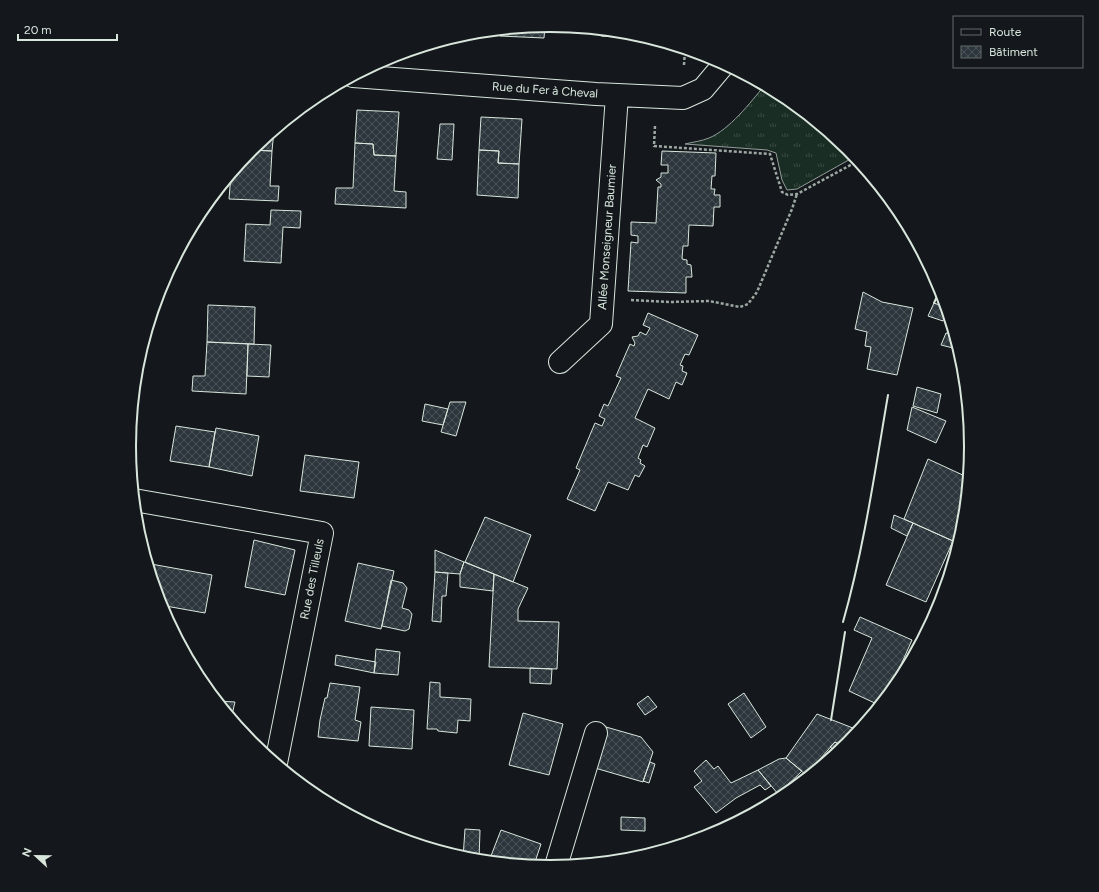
<svg xmlns="http://www.w3.org/2000/svg" width="1099" height="892" viewBox="0 0 1099 892" font-family="Figtree,sans-serif">
	<style>
		.grass { fill: url(#grass-tufts); stroke: #939e99 }
		.building { fill: url(#building-cross-hatch); stroke: #d8e6dc }
		.lines { fill: none; stroke-linecap: round; stroke-linejoin: round }
		.minor-casing { stroke: #d8e6dc; stroke-width: 24 }
		.path { stroke: #9da8a2; stroke-width: 2.5; stroke-dasharray: 3 2; stroke-linecap: butt }
		.minor { stroke: #14181c; stroke-width: 22 }
		.wall { stroke: #d8e6dc; stroke-width: 2 }
		.labels { text-anchor: middle; stroke-width: 3; stroke-linejoin: round; paint-order: stroke }
		.street-label { font-size: 12px; fill: #d8e6dc; stroke: #14181c }
		.rim { fill: none; stroke: #d8e6dc; stroke-width: 2 }
	</style>
	<defs>
		<pattern id="grass-tufts" width="24" height="20" patternUnits="userSpaceOnUse"><rect width="24" height="20" fill="#1a2d24"/><path d="M3 7l-1-3M5 7V3M7 7l1-3M15 17l-1-3M17 17v-4M19 17l1-3" fill="none" stroke="#3b4b43"/></pattern>
		<pattern id="building-cross-hatch" width="8" height="8" patternUnits="userSpaceOnUse"><rect width="8" height="8" fill="#2c363c"/><path d="M0 0l8 8M0 8l8-8" fill="none" stroke="#4a5358"/></pattern>
	</defs>
	<rect width="100%" height="100%" fill="#14181c"/>
	<path class="grass" d="M 764,86 L 784,96 L 847,148 L 854,157 L 797,189 L 787,190 L 782,180 L 776,153 L 767,150 L 685,144 C 693,142 702,141 709,138 C 729,130 751,102 764,86 Z"/>
	<path class="building" d="M 545,25 L 544,38 L 500,36 L 500,30 Z
		M 601,30 L 632,33 L 644,37 L 644,39 L 601,36 Z
		M 357,110 L 399,112 L 396,156 L 374,155 L 373,144 L 355,143 Z
		M 481,117 L 522,119 L 519,164 L 498,163 L 499,151 L 479,150 Z
		M 440,124 L 454,124 L 452,160 L 437,159 Z
		M 274,130 L 272,151 L 252,150 L 252,148 Z
		M 355,143 L 373,144 L 374,155 L 396,156 L 394,191 L 406,192 L 406,208 L 335,204 L 336,188 L 353,188 Z
		M 252,148 L 252,150 L 272,151 L 270,186 L 279,186 L 278,201 L 229,199 L 231,174 Z
		M 479,150 L 499,151 L 498,163 L 519,164 L 518,198 L 477,195 Z
		M 662,151 L 716,153 L 715,176 L 712,176 L 711,189 L 715,189 L 714,195 L 720,195 L 720,207 L 714,207 L 713,226 L 689,225 L 688,246 L 683,246 L 682,259 L 687,260 L 687,264 L 691,265 L 692,277 L 686,277 L 686,293 L 628,291 L 631,242 L 638,243 L 638,236 L 631,235 L 631,222 L 656,223 L 658,187 L 661,187 L 661,184 L 656,180 L 661,177 L 661,173 L 668,173 L 668,165 L 661,165 Z
		M 271,210 L 301,211 L 300,228 L 283,227 L 281,263 L 244,261 L 246,224 L 270,225 Z
		M 863,292 L 882,302 L 913,308 L 897,375 L 867,369 L 871,347 L 865,346 L 867,332 L 855,329 Z
		M 934,303 L 945,307 L 947,312 L 943,321 L 928,316 Z
		M 208,305 L 255,307 L 254,344 L 207,342 Z
		M 648,313 L 698,335 L 689,355 L 685,354 L 680,365 L 683,366 L 682,371 L 687,373 L 682,385 L 676,382 L 669,399 L 648,389 L 635,418 L 655,428 L 647,447 L 643,445 L 638,458 L 641,460 L 640,463 L 645,466 L 639,477 L 635,475 L 628,490 L 608,482 L 595,511 L 567,499 L 580,470 L 576,468 L 595,423 L 602,426 L 605,419 L 599,416 L 604,404 L 608,406 L 621,378 L 616,376 L 630,344 L 634,346 L 635,343 L 632,337 L 638,336 L 640,332 L 646,335 L 650,328 L 643,325 Z
		M 946,333 L 953,334 L 956,342 L 953,348 L 941,345 Z
		M 207,342 L 248,344 L 246,394 L 192,391 L 193,376 L 205,376 Z
		M 248,344 L 271,345 L 269,377 L 247,376 Z
		M 917,387 L 941,394 L 937,413 L 913,406 Z
		M 450,402 L 466,402 L 456,436 L 441,432 Z
		M 425,404 L 448,409 L 443,425 L 422,421 Z
		M 912,407 L 946,421 L 936,443 L 907,430 Z
		M 176,426 L 215,432 L 209,467 L 170,461 Z
		M 216,428 L 259,436 L 252,476 L 209,467 Z
		M 305,455 L 359,462 L 354,498 L 300,491 Z
		M 928,459 L 967,477 L 964,514 L 953,541 L 904,519 Z
		M 894,515 L 913,523 L 907,536 L 891,528 Z
		M 485,517 L 531,535 L 513,582 L 465,562 Z
		M 913,523 L 953,541 L 926,602 L 886,585 Z
		M 254,540 L 295,550 L 285,595 L 245,587 Z
		M 435,550 L 464,562 L 460,574 L 435,572 Z
		M 464,562 L 494,574 L 493,591 L 460,587 L 460,574 Z
		M 358,563 L 394,571 L 381,629 L 345,621 Z
		M 151,564 L 212,575 L 205,613 L 160,605 L 150,571 Z
		M 435,572 L 448,573 L 446,596 L 442,596 L 441,622 L 432,621 Z
		M 494,574 L 528,588 L 518,609 L 518,621 L 559,622 L 557,669 L 489,667 Z
		M 391,580 L 403,583 L 407,588 L 402,608 L 409,610 L 412,614 L 409,629 L 405,631 L 382,626 Z
		M 860,617 L 912,640 L 888,694 L 879,705 L 849,691 L 872,638 L 854,630 Z
		M 376,649 L 400,652 L 398,675 L 374,673 Z
		M 336,655 L 376,662 L 374,673 L 335,665 Z
		M 530,668 L 552,669 L 551,684 L 530,683 Z
		M 430,682 L 440,683 L 440,697 L 471,699 L 470,721 L 458,720 L 457,733 L 438,731 L 437,729 L 427,729 Z
		M 330,683 L 360,687 L 355,720 L 361,722 L 358,741 L 318,737 L 320,720 L 325,698 L 327,698 Z
		M 744,693 L 766,727 L 751,738 L 728,704 Z
		M 648,696 L 657,707 L 645,715 L 637,704 Z
		M 217,701 L 235,702 L 231,719 Z
		M 371,707 L 414,710 L 412,749 L 369,746 Z
		M 523,713 L 563,724 L 549,775 L 509,765 Z
		M 817,714 L 858,730 L 843,747 L 835,742 L 806,775 L 786,758 Z
		M 606,727 L 641,737 L 653,752 L 643,782 L 595,768 Z
		M 835,742 L 843,747 L 838,752 L 830,747 Z
		M 786,758 L 802,771 L 778,794 L 758,770 L 779,759 Z
		M 706,760 L 714,769 L 718,766 L 731,783 L 758,770 L 771,786 L 765,790 L 760,785 L 736,798 L 716,813 L 694,787 L 702,781 L 694,771 Z
		M 650,762 L 655,764 L 649,783 L 643,781 Z
		M 621,817 L 645,818 L 645,831 L 621,830 Z
		M 465,829 L 480,830 L 479,860 L 463,858 Z
		M 501,830 L 541,844 L 534,865 L 489,861 Z
		M 585,860 L 616,860 L 585,864 Z"/>
	<g class="lines">
		<defs>
			<path id="minor" d="M 353,76 L 596,94 L 683,98 L 703,89 L 724,64
				M 560,362 L 601,324 L 617,95
				M 134,500 L 322,533 L 276,763
				M 556,866 L 596,733"/>
		</defs>
		<use href="#minor" class="minor-casing"/>
		<path class="path" d="M 684,65 L 685,49
			M 655,126 L 654,146 L 770,154 L 782,192 L 788,195 L 797,194 L 858,161
			M 631,300 L 670,302 L 709,301 L 740,307 L 748,304 L 757,292 L 792,209 L 797,194"/>
		<use href="#minor" class="minor"/>
		<path class="wall" d="M 934,303 L 940,290
			M 843,622 C 864,548 875,471 888,395
			M 831,720 L 845,632"/>
	</g>
	<g class="labels">
		<g class="street-label">
			<text transform="translate(545 90) rotate(4)" y="4">Rue du Fer à Cheval</text>
			<text transform="translate(607 237) rotate(-86)" y="4">Allée Monseigneur Baumier</text>
			<text transform="translate(312 579) rotate(-79)" y="4">Rue des Tilleuls</text>
		</g>
	</g>
	<path d="M0 0H1099V892H0ZM136 446a414 414 0 1 1 828 0a414 414 0 1 1-828 0Z" fill="#14181c" fill-rule="evenodd"/>
	<path class="rim" d="M136 446a414 414 0 1 1 828 0a414 414 0 1 1-828 0Z"/>
	<rect x="953" y="16" width="130" height="52" fill="#14181c" stroke="#626a69"/>
	<rect x="961" y="29" width="20" height="6" fill="#14181c" stroke="#626a69"/>
	<text x="989" y="36" font-size="12" fill="#d8e6dc">Route</text>
	<rect x="961" y="46" width="20" height="12" fill="url(#building-cross-hatch)" stroke="#626a69"/>
	<text x="989" y="56" font-size="12" fill="#d8e6dc">Bâtiment</text>
	<g transform="translate(36 856) rotate(292)" stroke="#14181c" stroke-width="3" paint-order="stroke">
	<path d="M0-3L7 15L0 10L-7 15Z" fill="#d8e6dc"/>
	<text y="-6" font-size="11" font-weight="bold" text-anchor="middle" fill="#d8e6dc">N</text>
	</g>
	<path d="M18 34v6h99v-6" fill="none" stroke="#d8e6dc" stroke-width="2"/>
	<text x="24" y="34" font-size="12" fill="#d8e6dc" stroke="#14181c" stroke-width="3" paint-order="stroke">20 m</text>
</svg>
